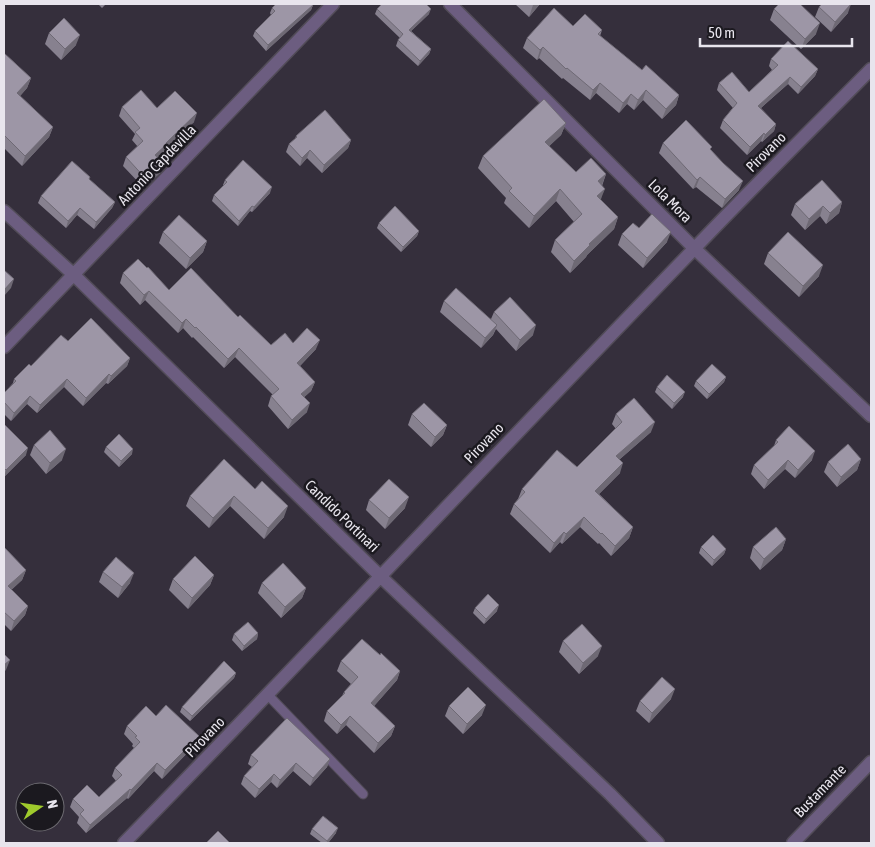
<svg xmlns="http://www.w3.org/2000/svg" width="875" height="847" viewBox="0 0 875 847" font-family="'Asap Condensed',sans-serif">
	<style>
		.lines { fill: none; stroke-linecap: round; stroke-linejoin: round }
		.lane-casing { stroke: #524c58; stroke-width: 11 }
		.street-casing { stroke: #524c58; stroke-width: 15 }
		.lane { stroke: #6c5d80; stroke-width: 9 }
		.street { stroke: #6c5d80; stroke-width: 12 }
		.wall { fill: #87818f }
		.shaded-wall { fill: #6e6974 }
		.building { fill: #9d96a6; stroke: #6e6974 }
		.labels { text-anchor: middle; stroke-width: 5; stroke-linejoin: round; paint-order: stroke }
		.street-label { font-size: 15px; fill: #e8e5ed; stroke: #1b191f }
	</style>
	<rect width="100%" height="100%" fill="#352f3c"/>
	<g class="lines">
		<defs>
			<path id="lane" d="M 268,695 L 363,794"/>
			<path id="street" d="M 450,4 L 694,248 L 871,416
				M 4,211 L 74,275 L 380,576 L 610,794 L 658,843
				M 4,347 L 333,4
				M 124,843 C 315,647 502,447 693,250 C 751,189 812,129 871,69
				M 793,843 L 871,762"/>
		</defs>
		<use href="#lane" class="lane-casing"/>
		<use href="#street" class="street-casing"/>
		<use href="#lane" class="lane"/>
		<use href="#street" class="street"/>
	</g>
	<path class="wall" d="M 98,4 L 106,4 L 102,8 Z
		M 515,4 L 540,4 L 529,17 Z
		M 313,5 L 311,10 L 266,51 L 253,36 L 255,31 L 271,15 L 270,13 L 272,8 Z
		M 819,7 L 848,13 L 831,32 L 815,17 Z
		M 377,9 L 429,14 L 411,31 L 431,49 L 429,54 L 418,66 L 396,46 L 398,40 L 400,38 L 375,14 Z
		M 774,9 L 816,34 L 801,49 L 770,20 Z
		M 573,26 L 602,30 L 600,36 L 642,70 L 679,95 L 676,105 L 662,119 L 643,100 L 634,110 L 627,104 L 619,113 L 596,93 L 590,100 L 563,78 L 562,79 L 539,58 L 537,60 L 523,48 L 527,38 Z
		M 49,33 L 76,45 L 61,60 L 45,44 Z
		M 4,53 L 31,78 L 27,88 L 20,96 L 53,127 L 49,137 L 22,166 L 4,148 Z
		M 771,59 L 818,69 L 815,76 L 798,94 L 788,84 L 761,108 L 776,124 L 774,131 L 762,142 L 761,141 L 747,155 L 720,128 L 723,120 L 733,108 L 717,90 L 719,83 L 749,92 L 772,70 L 769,66 Z
		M 122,107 L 157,108 L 194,122 L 166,148 L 164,152 L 158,158 L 160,173 L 144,188 L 123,166 L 126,157 L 138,147 L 132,140 L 135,134 L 119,116 Z
		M 566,123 L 561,135 L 549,146 L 576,172 L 606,174 L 602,186 L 601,200 L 618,217 L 614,229 L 587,255 L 586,257 L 570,273 L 551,252 L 555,240 L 574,222 L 556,201 L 529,228 L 504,203 L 506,198 L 478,168 L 483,156 Z
		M 296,136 L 351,140 L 348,148 L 322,173 L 307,158 L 300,166 L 286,152 L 289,144 L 295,139 Z
		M 663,143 L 711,150 L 739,190 L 722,208 L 696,187 L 693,189 L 659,153 Z
		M 89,179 L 115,202 L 112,208 L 94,229 L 77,215 L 66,228 L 38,203 L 41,196 Z
		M 225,180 L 270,193 L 252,212 L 250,211 L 238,226 L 212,201 L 214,195 L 223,186 L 223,185 Z
		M 842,202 L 839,213 L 826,224 L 820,216 L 805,230 L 791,215 L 795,204 Z
		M 379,223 L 419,231 L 417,236 L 401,252 L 377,228 Z
		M 163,232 L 207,241 L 203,252 L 186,269 L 159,243 Z
		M 622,234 L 667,242 L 643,268 L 618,245 Z
		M 768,253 L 819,276 L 799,297 L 764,264 Z
		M 147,268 L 169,290 L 238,317 L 271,345 L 293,343 L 316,349 L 300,366 L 315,382 L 311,391 L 304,397 L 307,412 L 288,429 L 268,406 L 271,396 L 273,395 L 235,357 L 224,368 L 193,337 L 192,338 L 183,328 L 178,333 L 145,300 L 140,305 L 120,283 L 123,273 Z
		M 444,301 L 491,319 L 494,312 L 533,335 L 516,351 L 496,329 L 493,335 L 481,348 L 440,312 Z
		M 68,341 L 130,358 L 127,366 L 108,384 L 106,383 L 83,406 L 64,387 L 37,413 L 27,404 L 11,421 L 4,414 L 4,393 L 13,383 L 14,379 L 31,366 Z
		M 726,377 L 724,382 L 707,399 L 694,386 L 696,381 Z
		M 657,387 L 683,397 L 672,409 L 655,392 Z
		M 412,414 L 447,425 L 443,435 L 431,447 L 408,425 Z
		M 616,414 L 651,432 L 620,459 L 620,473 L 599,494 L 633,527 L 629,538 L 611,556 L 599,543 L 598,544 L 580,527 L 562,544 L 560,542 L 550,553 L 510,514 L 514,504 L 518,499 L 522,489 L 577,467 L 616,429 L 612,424 Z
		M 4,424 L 26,455 L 4,477 Z
		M 776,440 L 812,460 L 795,478 L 785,469 L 764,489 L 751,474 L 754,465 L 774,446 Z
		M 34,445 L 62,460 L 46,474 L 30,455 Z
		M 106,447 L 132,454 L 119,467 L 104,452 Z
		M 861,459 L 857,470 L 837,487 L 824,472 L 828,462 Z
		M 255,489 L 284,517 L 264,539 L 230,506 L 209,528 L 186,506 L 190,496 Z
		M 369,500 L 405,508 L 385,529 L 366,510 Z
		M 786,539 L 782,550 L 760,570 L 750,558 L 753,547 Z
		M 701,547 L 726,549 L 724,554 L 712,566 L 699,553 Z
		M 4,549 L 26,570 L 22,580 L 11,590 L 28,606 L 25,615 L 11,631 L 4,624 Z
		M 103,572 L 130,583 L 118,598 L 99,582 Z
		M 214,575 L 210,585 L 188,609 L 169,590 L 173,579 Z
		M 262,583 L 306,588 L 302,598 L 281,618 L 258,593 Z
		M 475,608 L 497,611 L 484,624 L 473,613 Z
		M 258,633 L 257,639 L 242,651 L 232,640 L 234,634 Z
		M 563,641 L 598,656 L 579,674 L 559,652 Z
		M 380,655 L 400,671 L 397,680 L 374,706 L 395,726 L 391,736 L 374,753 L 346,725 L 337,734 L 324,721 L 327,711 L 342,696 L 344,692 L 351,684 L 337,671 L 341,661 Z
		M 236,673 L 234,678 L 190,721 L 180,712 L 182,707 Z
		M 671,699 L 649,723 L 636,711 L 640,701 Z
		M 449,706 L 482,715 L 463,734 L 445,716 Z
		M 156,716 L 199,736 L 196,744 L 162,779 L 154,771 L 128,799 L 127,798 L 86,833 L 77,823 L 79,817 L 70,807 L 73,799 L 99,797 L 116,781 L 112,776 L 115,768 L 134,748 L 132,746 L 133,744 L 124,734 L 127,726 Z
		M 251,755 L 330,759 L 327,767 L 310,786 L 293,771 L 277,788 L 271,782 L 255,798 L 241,784 L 244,776 L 252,767 L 248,764 Z
		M 312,829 L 336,833 L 328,843 L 322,843 L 310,834 Z"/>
	<path class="shaded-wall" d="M 534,4 L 540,4 L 529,17 L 533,5 Z
		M 851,4 L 848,13 L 831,32 L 835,22 Z
		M 313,5 L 311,10 L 266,51 L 268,45 Z
		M 431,9 L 429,14 L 407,35 L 409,30 Z
		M 820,23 L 816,34 L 801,49 L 805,39 Z
		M 80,35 L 76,45 L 61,60 L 65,49 Z
		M 543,47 L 539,58 L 537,60 L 540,50 Z
		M 431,49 L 429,54 L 418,66 L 420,61 Z
		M 818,69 L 815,76 L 798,94 L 801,87 Z
		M 790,77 L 788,84 L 755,113 L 758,106 Z
		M 31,78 L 27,88 L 14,103 L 17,93 Z
		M 600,83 L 596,93 L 590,100 L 593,90 Z
		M 646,90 L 643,100 L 634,110 L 638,100 Z
		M 631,94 L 627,104 L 619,113 L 623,103 Z
		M 679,95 L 676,105 L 662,119 L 666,109 Z
		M 197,113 L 194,122 L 166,148 L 164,152 L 152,164 L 155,155 L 166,143 Z
		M 566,123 L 561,135 L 541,154 L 545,142 Z
		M 776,124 L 774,131 L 762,142 L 765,135 Z
		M 53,127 L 49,137 L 22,166 L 25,156 Z
		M 764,133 L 761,141 L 747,155 L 750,147 Z
		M 351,140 L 348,148 L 322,173 L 324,165 Z
		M 310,150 L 307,158 L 300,166 L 302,158 Z
		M 163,164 L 160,173 L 144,188 L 147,180 Z
		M 606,174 L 601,187 L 598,181 Z
		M 700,177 L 696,187 L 693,189 L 697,180 Z
		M 743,181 L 739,190 L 722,208 L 725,199 Z
		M 272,187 L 270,193 L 252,212 L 254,207 Z
		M 560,189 L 556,201 L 529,228 L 534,216 Z
		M 605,189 L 600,201 L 597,196 Z
		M 115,202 L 112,208 L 94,229 L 96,222 Z
		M 842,202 L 839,213 L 826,224 L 830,213 Z
		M 252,206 L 250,211 L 238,226 L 239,221 Z
		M 823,206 L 820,216 L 805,230 L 809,219 Z
		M 80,208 L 77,215 L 66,228 L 68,221 Z
		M 618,217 L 614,229 L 587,255 L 586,257 L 570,273 L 574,261 L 589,244 Z
		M 419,231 L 417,236 L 401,252 L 403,247 Z
		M 671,232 L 667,242 L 643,268 L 647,258 Z
		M 207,241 L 203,252 L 186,269 L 190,258 Z
		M 823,265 L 819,276 L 799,297 L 803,286 Z
		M 14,279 L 11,288 L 4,296 L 4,290 Z
		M 149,291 L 145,300 L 140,305 L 144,295 Z
		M 186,319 L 183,328 L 178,333 L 182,323 Z
		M 497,325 L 493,335 L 481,348 L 485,338 Z
		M 536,325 L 533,335 L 516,351 L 520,340 Z
		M 320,340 L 316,349 L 294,372 L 297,363 Z
		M 239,348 L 235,357 L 224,368 L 228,359 Z
		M 130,358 L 127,366 L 108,384 L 111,376 Z
		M 109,374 L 106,383 L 83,406 L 86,398 Z
		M 726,377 L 724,382 L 707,399 L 709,394 Z
		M 67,379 L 64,387 L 37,413 L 40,405 Z
		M 315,382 L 311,391 L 298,403 L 301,394 Z
		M 685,392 L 683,397 L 672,409 L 674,403 Z
		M 30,396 L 27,404 L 11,421 L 14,413 Z
		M 310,403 L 307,412 L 288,429 L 292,420 Z
		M 655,422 L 651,432 L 612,466 L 616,456 Z
		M 447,425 L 443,435 L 431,447 L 435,437 Z
		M 28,448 L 26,455 L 4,477 L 6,470 Z
		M 66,449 L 62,460 L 46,474 L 50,463 Z
		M 133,449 L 132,454 L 119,467 L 121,461 Z
		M 815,451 L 812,460 L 795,478 L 798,470 Z
		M 861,459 L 857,470 L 837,487 L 841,477 Z
		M 788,460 L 785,469 L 764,489 L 768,480 Z
		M 623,463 L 620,473 L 592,501 L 595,491 Z
		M 234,496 L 230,506 L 209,528 L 213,518 Z
		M 409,497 L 405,508 L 385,529 L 389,518 Z
		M 288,506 L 284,517 L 264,539 L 268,528 Z
		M 584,517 L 580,527 L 562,544 L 566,534 Z
		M 633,527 L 629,538 L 611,556 L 615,546 Z
		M 564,532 L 560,542 L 550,553 L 554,543 Z
		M 786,539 L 782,550 L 760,570 L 764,559 Z
		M 726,549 L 724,554 L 712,566 L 714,560 Z
		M 26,570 L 22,580 L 5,596 L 8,586 Z
		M 134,573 L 130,583 L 118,598 L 122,587 Z
		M 214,575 L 210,585 L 188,609 L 192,598 Z
		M 306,588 L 302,598 L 281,618 L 285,607 Z
		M 499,605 L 497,611 L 484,624 L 486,619 Z
		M 28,606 L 25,615 L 11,631 L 14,621 Z
		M 258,633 L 257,639 L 242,651 L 244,646 Z
		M 602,646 L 598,656 L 579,674 L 583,663 Z
		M 10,660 L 6,670 L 4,672 L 4,665 Z
		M 400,671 L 397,680 L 368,713 L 371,703 Z
		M 236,673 L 234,678 L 190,721 L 192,716 Z
		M 675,689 L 671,699 L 649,723 L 652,713 Z
		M 486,705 L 482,715 L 463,734 L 467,724 Z
		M 350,716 L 346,725 L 337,734 L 341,725 Z
		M 395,726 L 391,736 L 374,753 L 378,743 Z
		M 199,736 L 196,744 L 162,779 L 165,770 Z
		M 330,759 L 327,767 L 310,786 L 313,778 Z
		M 157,763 L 154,771 L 128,799 L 131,790 Z
		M 296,763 L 293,771 L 277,788 L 280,780 Z
		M 274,774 L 271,782 L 255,798 L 259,789 Z
		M 130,789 L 127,798 L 86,833 L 90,825 Z
		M 338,828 L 336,833 L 328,843 L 327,843 L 327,841 Z"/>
	<path class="building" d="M 276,4 L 312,4 L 313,5 L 268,45 L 255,31 L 275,11 L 272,8 Z
		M 382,4 L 426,4 L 431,9 L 409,30 L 431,49 L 420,61 L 398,40 L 403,34 L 377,9 Z
		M 779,4 L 800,4 L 820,23 L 805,39 L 774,9 Z
		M 822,4 L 851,4 L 835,22 L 819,7 Z
		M 554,8 L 573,26 L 585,14 L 602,30 L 598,34 L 642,70 L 646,65 L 679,95 L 666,109 L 646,90 L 638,100 L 631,94 L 623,103 L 600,83 L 593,90 L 567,68 L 566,69 L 543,47 L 540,50 L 527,38 Z
		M 64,18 L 80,35 L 65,49 L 49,33 Z
		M 788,41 L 818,69 L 801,87 L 790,77 L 758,106 L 776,124 L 765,135 L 764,133 L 750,147 L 723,120 L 737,103 L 719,83 L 732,72 L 749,92 L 778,65 L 771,59 Z
		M 4,53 L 31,78 L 17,93 L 53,127 L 25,156 L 4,135 Z
		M 141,90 L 157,108 L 175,91 L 197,113 L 166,143 L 167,144 L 155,155 L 163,164 L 147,180 L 126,157 L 143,141 L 135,132 L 140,128 L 122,107 Z
		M 544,99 L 566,123 L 545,142 L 576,172 L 591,158 L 606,174 L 598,181 L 605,189 L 597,196 L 618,217 L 589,244 L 590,245 L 574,261 L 555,240 L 582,214 L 560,189 L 534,216 L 509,191 L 512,188 L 483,156 Z
		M 325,110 L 351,140 L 324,165 L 310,150 L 302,158 L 289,144 L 297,137 L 296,136 Z
		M 686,120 L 712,147 L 710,149 L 723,163 L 743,181 L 725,199 L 700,177 L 697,180 L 663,143 Z
		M 243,160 L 272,187 L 254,207 L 252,206 L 239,221 L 214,195 L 227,182 L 225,180 Z
		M 72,161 L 90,177 L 89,179 L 115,202 L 96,222 L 80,208 L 68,221 L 41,196 Z
		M 822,180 L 842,202 L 830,213 L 823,206 L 809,219 L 795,204 Z
		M 395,206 L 419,231 L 403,247 L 379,223 Z
		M 652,214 L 671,232 L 647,258 L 622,234 L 633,223 L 639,228 Z
		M 179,215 L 207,241 L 190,258 L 163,232 Z
		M 788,232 L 823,265 L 803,286 L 768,253 Z
		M 138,259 L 147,268 L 148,267 L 169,290 L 191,268 L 238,317 L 240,315 L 271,345 L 285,333 L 293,343 L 307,328 L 320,340 L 297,363 L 315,382 L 301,394 L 310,403 L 292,420 L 271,396 L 279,389 L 239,348 L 228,359 L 196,327 L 195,328 L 186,319 L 182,323 L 149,291 L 144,295 L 123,273 Z
		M 4,270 L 14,279 L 4,290 Z
		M 456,288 L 497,325 L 485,338 L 444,301 Z
		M 510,297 L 536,325 L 520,340 L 494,312 Z
		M 91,318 L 130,358 L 111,376 L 109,374 L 86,398 L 67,379 L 40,405 L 30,396 L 14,413 L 4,402 L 4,393 L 16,381 L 14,379 L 29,364 L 31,366 L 61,335 L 68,341 Z
		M 712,364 L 726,377 L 709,394 L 696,381 Z
		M 667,375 L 685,392 L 674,403 L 657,387 Z
		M 634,398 L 655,422 L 616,456 L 623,463 L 595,491 L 633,527 L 615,546 L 602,533 L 601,534 L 584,517 L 566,534 L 564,532 L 554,543 L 514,504 L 525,492 L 522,489 L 557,450 L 577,467 L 622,422 L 616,414 Z
		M 424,403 L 447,425 L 435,437 L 412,414 Z
		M 4,424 L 28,448 L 6,470 L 4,468 Z
		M 789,426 L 815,451 L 798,470 L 788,460 L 768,480 L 754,465 L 778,442 L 776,440 Z
		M 50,430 L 66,449 L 50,463 L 34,445 Z
		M 119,434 L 133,449 L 121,461 L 106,447 Z
		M 848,444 L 861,459 L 841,477 L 828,462 Z
		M 224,459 L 255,489 L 262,481 L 288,506 L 268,528 L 234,496 L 213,518 L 190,496 Z
		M 389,479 L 409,497 L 389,518 L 369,500 Z
		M 776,527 L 786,539 L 764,559 L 753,547 Z
		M 713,535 L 726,549 L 714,560 L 701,547 Z
		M 5,548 L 26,570 L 8,586 L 28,606 L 14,621 L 4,612 L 4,549 Z
		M 195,556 L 214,575 L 192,598 L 173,579 Z
		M 116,557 L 134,573 L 122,587 L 103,572 Z
		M 283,563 L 306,588 L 285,607 L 262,583 Z
		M 488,594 L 499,605 L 486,619 L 475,608 Z
		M 248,622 L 258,633 L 244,646 L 234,634 Z
		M 582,624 L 602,646 L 583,663 L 563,641 Z
		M 362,639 L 380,655 L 381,653 L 400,671 L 371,703 L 395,726 L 378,743 L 350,716 L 341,725 L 327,711 L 345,693 L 344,692 L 358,677 L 341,661 Z
		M 4,654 L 10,660 L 4,665 Z
		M 224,661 L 236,673 L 192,716 L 182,707 Z
		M 662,677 L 675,689 L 652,713 L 640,701 Z
		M 468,687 L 486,705 L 467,724 L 449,706 Z
		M 166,705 L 199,736 L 165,770 L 157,763 L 131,790 L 130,789 L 90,825 L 80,814 L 84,810 L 73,799 L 87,785 L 99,797 L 122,775 L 115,768 L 140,742 L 135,737 L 137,736 L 127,726 L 146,706 L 156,716 Z
		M 287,718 L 330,759 L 313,778 L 296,763 L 280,780 L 274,774 L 259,789 L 244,776 L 258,761 L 251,755 Z
		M 323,816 L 338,828 L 327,841 L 312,829 Z
		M 218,831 L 230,843 L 206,843 Z"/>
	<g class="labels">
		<g class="street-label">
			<text transform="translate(766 152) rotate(-45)" y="5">Pirovano</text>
			<text transform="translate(157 165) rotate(-46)" y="5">Antonio Capdevilla</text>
			<text transform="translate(670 201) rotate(45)" y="5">Lola Mora</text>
			<text transform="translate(484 443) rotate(-46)" y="5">Pirovano</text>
			<text transform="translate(342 516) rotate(44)" y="5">Candido Portinari</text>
			<text transform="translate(205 737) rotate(-46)" y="5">Pirovano</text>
			<text transform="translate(820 791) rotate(-46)" y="5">Bustamante</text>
		</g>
	</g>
	<rect width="875" height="847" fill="none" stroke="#e8e5ed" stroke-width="10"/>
	<g transform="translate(40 807) rotate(77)"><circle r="24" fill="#1b191f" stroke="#6d6b71"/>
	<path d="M0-4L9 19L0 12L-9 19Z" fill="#9fca2c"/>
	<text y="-8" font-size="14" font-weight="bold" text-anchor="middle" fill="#e8e5ed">N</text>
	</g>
	<path d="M700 38v8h152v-8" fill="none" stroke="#e8e5ed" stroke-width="2.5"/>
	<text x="708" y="38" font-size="15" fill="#e8e5ed" stroke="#1b191f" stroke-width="4" paint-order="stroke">50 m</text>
</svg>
